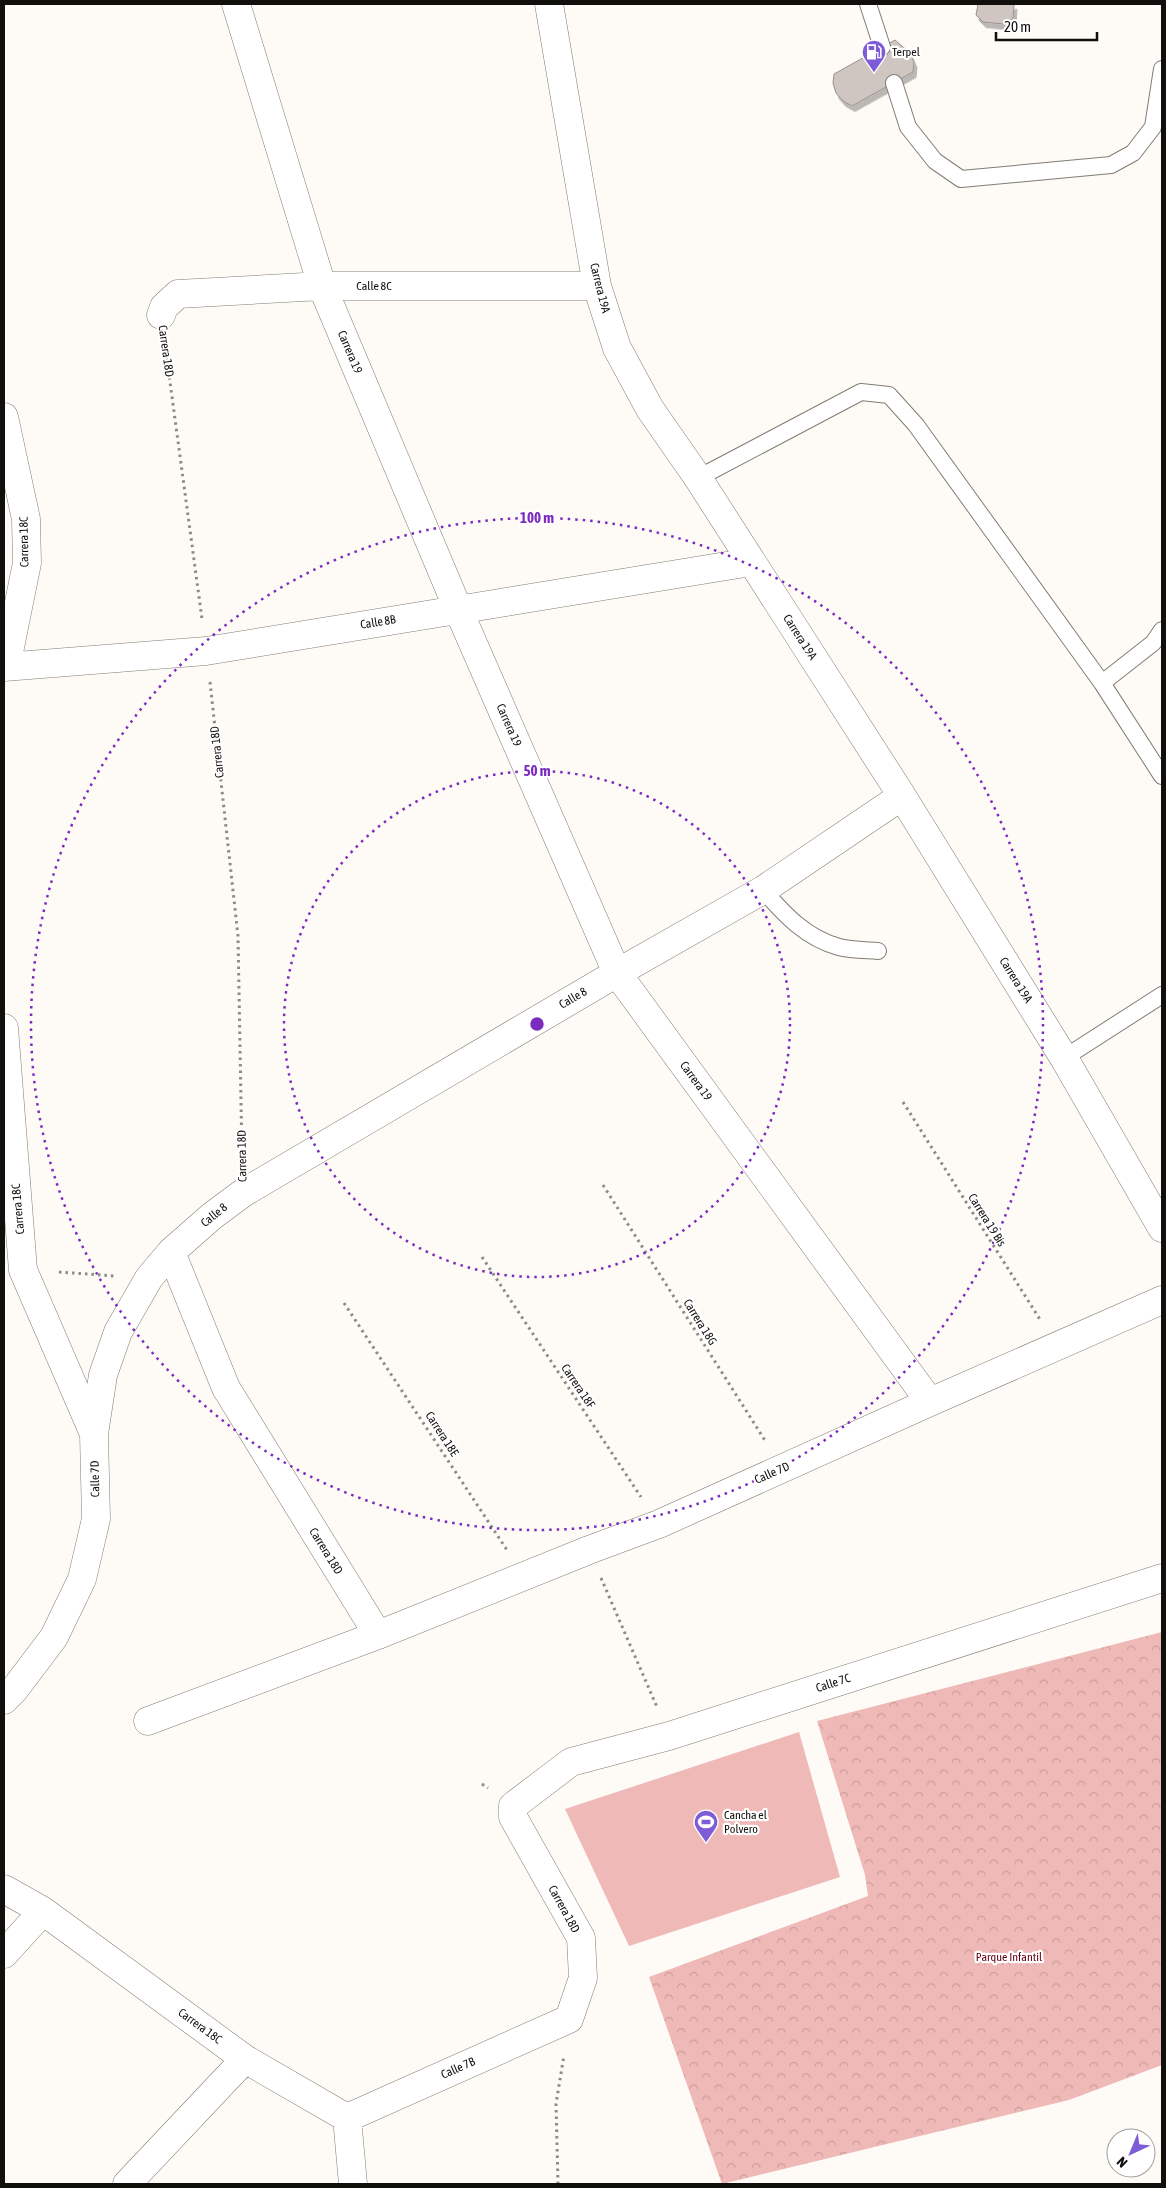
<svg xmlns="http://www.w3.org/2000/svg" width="1166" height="2188" viewBox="0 0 1166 2188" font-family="'Asap Condensed',sans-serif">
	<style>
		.park { fill: url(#park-crowns) }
		.garden { fill: #efb9b7 }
		.building { fill: #cfc6c1; stroke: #99908c; filter: url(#shadow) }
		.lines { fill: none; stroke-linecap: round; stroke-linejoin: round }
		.lane-casing { stroke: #817c74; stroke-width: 18 }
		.street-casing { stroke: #817c74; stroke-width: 29 }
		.path { stroke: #8d8b87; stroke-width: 3; stroke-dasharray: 2.5 4; stroke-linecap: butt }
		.lane { stroke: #fff; stroke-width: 16 }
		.street { stroke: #fff; stroke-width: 28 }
		.ring { fill: none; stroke: #7b2cbf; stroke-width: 2.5; stroke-dasharray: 2.5 5 }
		.labels { text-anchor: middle; stroke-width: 4.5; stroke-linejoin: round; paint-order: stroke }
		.poi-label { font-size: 12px; fill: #100f0c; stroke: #fff; text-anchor: start }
		.street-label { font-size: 12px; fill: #100f0c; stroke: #fff }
		.park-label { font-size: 12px; fill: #630215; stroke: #fff }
		.centre { fill: #7b2cbf; stroke: #fff; stroke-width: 2.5 }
		.ring-label { font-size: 15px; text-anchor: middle; font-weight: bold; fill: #7b2cbf; stroke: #fff; stroke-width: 4.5; stroke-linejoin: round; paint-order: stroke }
	</style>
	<defs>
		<pattern id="park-crowns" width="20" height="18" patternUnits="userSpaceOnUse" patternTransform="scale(1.25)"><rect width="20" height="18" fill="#efb9b7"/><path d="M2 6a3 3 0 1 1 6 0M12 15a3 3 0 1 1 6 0" fill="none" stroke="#cc9e9c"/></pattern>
		<filter id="shadow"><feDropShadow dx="3" dy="5.5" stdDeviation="0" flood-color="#0004"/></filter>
	</defs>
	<rect width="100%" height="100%" fill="#fefbf6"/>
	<path class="park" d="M 1162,1632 L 1162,2065 L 1069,2100 L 722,2184 L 649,1977 L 868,1896 L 865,1875 L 817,1721 Z"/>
	<path class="garden" d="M 799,1732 L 840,1877 L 629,1946 L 565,1809 Z"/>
	<path class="building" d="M 978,4 L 1014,4 L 1013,19 L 1003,24 L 983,22 L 976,15 Z
		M 895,40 L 910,53 L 914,62 L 913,72 L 852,106 L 843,101 L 836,93 L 833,83 L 834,74 Z"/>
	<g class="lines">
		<defs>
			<path id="lane" d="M 868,4 L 882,47
				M 894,83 L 908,127 L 935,161 L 961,179 L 1111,165 L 1133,153 L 1153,127 L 1162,69
				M 698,478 L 861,392 L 889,395 L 916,425 L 1102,683 L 1162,776
				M 1102,683 L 1153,643 L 1162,630
				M 763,890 C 785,915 806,938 839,947 C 851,950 865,950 878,951
				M 1064,1058 L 1162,995"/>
			<path id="street" d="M 236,4 L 322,286 L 458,609 L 617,973 L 930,1402
				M 549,4 L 597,286 L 617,348 L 650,409 L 698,478 L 902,796 L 1064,1058 L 1162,1228
				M 161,315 L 164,307 L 178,294 L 322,286 L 597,286
				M 4,417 L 26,519 L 27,563 L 6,667
				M 4,667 L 206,651 L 751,562
				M 4,1028 L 23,1270 L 94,1434
				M 171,1252 L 226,1388 L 378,1635
				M 4,1700 L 14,1690 L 54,1637 L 82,1579 L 96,1519 L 94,1434 L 103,1375 L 118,1332 L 149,1278 L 171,1252 L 212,1216 L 243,1193 L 617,973 L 763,890 L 902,796
				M 148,1721 L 378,1635 L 589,1550 L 659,1524 L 930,1402 L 1162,1300
				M 4,1889 L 43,1911 L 245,2059 L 347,2118
				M 4,1954 L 43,1911
				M 347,2118 L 569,2019 L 583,1978 L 581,1938 L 513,1817 L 513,1806 L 571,1762 L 669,1736 L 1162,1578
				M 347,2118 L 353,2184
				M 127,2184 L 245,2059"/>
		</defs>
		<use href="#lane" class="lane-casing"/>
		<use href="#street" class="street-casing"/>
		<path class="path" d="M 165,345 L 202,619
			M 210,682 L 238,936 L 242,1157
			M 903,1102 L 1041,1321
			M 603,1185 L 766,1442
			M 482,1257 L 641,1497
			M 59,1272 L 115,1276
			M 344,1303 L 507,1550
			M 601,1578 L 657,1707
			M 482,1784 L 488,1788
			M 558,2184 L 556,2104 L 564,2055"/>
		<use href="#lane" class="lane"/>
		<use href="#street" class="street"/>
	</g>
	<g class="ring">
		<circle cx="537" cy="1024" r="253"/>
		<circle cx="537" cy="1024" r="506"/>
	</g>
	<defs>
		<symbol id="fuel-pin" viewBox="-11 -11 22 30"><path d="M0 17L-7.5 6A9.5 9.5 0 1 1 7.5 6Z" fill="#7f5cd7" stroke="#fff"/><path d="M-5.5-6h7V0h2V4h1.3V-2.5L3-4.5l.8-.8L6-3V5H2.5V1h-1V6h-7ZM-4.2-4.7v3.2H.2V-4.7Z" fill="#fff"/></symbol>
		<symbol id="stadium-pin" viewBox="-11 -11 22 30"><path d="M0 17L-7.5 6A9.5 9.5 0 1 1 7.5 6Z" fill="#7f5cd7" stroke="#fff"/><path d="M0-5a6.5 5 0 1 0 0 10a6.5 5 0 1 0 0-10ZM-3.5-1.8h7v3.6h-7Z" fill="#fff"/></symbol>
	</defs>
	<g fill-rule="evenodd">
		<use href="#fuel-pin" x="860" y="38" width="28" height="38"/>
		<use href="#stadium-pin" x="692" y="1808" width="28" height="38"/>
	</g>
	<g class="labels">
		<g class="poi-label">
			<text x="892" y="56">Terpel</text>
			<text x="724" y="1819">Cancha el<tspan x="724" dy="14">Polvero</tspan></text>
		</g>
		<g class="street-label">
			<text x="374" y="290">Calle 8C</text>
			<text transform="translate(600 288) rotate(76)" y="4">Carrera 19A</text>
			<text transform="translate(166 351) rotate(82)" y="4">Carrera 18D</text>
			<text transform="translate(350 352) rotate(67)" y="4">Carrera 19</text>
			<text transform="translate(24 542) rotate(-91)" y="4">Carrera 18C</text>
			<text transform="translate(378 622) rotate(-9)" y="4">Calle 8B</text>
			<text transform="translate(800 637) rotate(57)" y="4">Carrera 19A</text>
			<text transform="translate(509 725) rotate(66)" y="4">Carrera 19</text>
			<text transform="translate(217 752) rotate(-96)" y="4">Carrera 18D</text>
			<text transform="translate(1016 980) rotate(58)" y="4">Carrera 19A</text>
			<text transform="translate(573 998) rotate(-30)" y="4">Calle 8</text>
			<text transform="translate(696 1081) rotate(54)" y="4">Carrera 19</text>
			<text transform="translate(242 1156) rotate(-91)" y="4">Carrera 18D</text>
			<text transform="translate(18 1209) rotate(-95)" y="4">Carrera 18C</text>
			<text transform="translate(214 1215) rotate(-39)" y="4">Calle 8</text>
			<text transform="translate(987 1220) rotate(58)" y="4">Carrera 19 Bis</text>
			<text transform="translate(700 1322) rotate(58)" y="4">Carrera 18G</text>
			<text transform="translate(578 1386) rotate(56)" y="4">Carrera 18F</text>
			<text transform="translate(442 1434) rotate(57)" y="4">Carrera 18E</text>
			<text transform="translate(772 1473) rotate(-24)" y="4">Calle 7D</text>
			<text transform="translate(95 1479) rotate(-91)" y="4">Calle 7D</text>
			<text transform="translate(326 1551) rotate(58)" y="4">Carrera 18D</text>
			<text transform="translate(833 1683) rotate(-18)" y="4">Calle 7C</text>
			<text transform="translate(564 1909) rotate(61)" y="4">Carrera 18D</text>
			<text transform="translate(200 2026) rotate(36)" y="4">Carrera 18C</text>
			<text transform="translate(458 2068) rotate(-24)" y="4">Calle 7B</text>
		</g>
		<g class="park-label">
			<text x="1009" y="1961">Parque Infantil</text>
		</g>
	</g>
	<circle cx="537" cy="1024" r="8" class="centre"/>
	<g class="ring-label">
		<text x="537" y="523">100 m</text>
		<text x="537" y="776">50 m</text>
	</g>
	<rect width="1166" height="2188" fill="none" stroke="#100f0c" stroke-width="10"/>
	<g transform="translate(1131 2153) rotate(224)"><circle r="24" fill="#ffffff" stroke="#9f9f9e"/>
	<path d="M0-4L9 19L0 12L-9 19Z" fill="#7f5cd7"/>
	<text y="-8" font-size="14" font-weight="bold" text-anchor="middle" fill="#100f0c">N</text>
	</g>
	<path d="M996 32v8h101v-8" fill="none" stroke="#100f0c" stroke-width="2.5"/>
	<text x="1004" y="32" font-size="15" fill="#100f0c" stroke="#ffffff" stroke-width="4" paint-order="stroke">20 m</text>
</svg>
